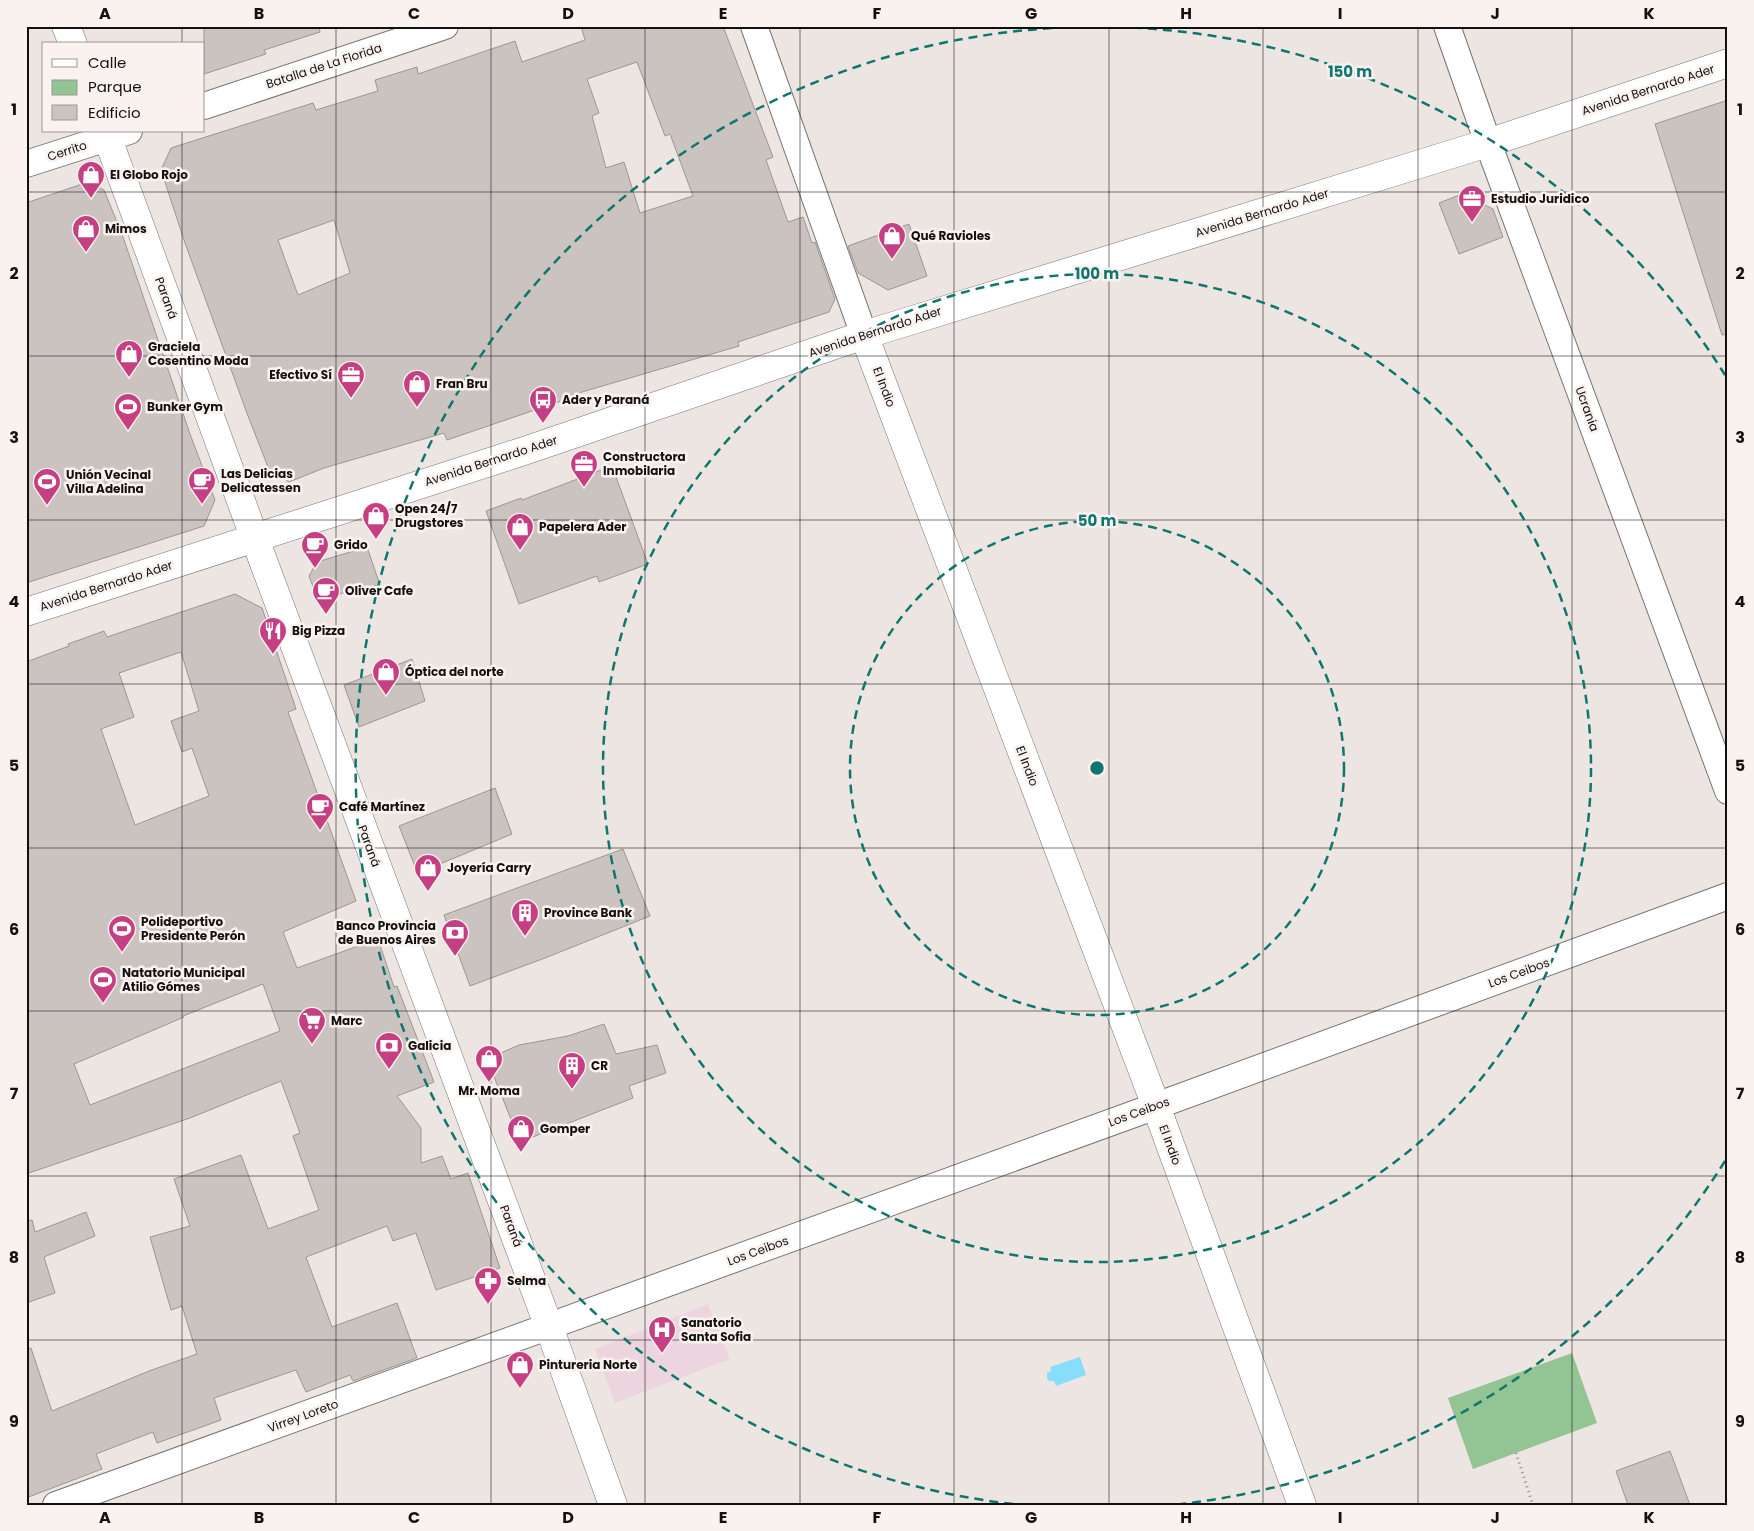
<svg xmlns="http://www.w3.org/2000/svg" width="1754" height="1531" viewBox="0 0 1754 1531" font-family="Poppins,sans-serif">
	<style>
		.medical { fill: #edd5e0 }
		.green { fill: #93c493 }
		.water { fill: #89ddfc }
		.building { fill: #cac3c0; stroke: #9d9693; fill-rule: evenodd }
		.lines { fill: none; stroke-linecap: round; stroke-linejoin: round }
		.minor-casing { stroke: #7a7471; stroke-width: 28 }
		.tertiary-casing { stroke: #7a7471; stroke-width: 29 }
		.secondary-casing { stroke: #7a7471; stroke-width: 29 }
		.path { stroke: #989390; stroke-width: 3; stroke-dasharray: 1 4; stroke-linecap: butt }
		.minor { stroke: #fff; stroke-width: 26 }
		.tertiary { stroke: #fff; stroke-width: 28 }
		.secondary { stroke: #fff; stroke-width: 28 }
		.grid { fill: none; stroke: #131110; stroke-width: 1; stroke-opacity: 0.55 }
		.ring { fill: none; stroke: #0f766e; stroke-width: 2.5; stroke-dasharray: 9 6 }
		.labels { text-anchor: middle; stroke-width: 5; stroke-linejoin: round; paint-order: stroke }
		.street-label { font-size: 12px; fill: #131110; stroke: #f9f2ef }
		.poi-label { font-size: 12px; font-weight: bold; fill: #131110; stroke: #f9f2ef; text-anchor: start }
		.centre { fill: #0f766e; stroke: #f9f2ef; stroke-width: 2.5 }
		.ring-label { font-size: 15px; text-anchor: middle; font-weight: bold; fill: #0f766e; stroke: #f9f2ef; stroke-width: 5; stroke-linejoin: round; paint-order: stroke }
		.neatline { fill: none; stroke: #131110; stroke-width: 2 }
		.grid-label { font-size: 16px; text-anchor: middle; font-weight: bold; fill: #131110 }
	</style>
	<rect width="100%" height="100%" fill="#ece5e1"/>
	<path class="medical" d="M 708,1304 L 730,1359 L 615,1403 L 595,1349 Z"/>
	<path class="green" d="M 1572,1353 L 1597,1423 L 1473,1469 L 1448,1398 Z"/>
	<path class="water" d="M 1080,1357 L 1086,1375 L 1056,1386 L 1054,1381 L 1049,1381 L 1047,1378 L 1047,1373 L 1051,1371 L 1050,1367 Z"/>
	<path class="building" d="M 204,26 L 319,26 L 320,32 L 264,50 L 266,54 L 204,74 Z
		M 581,26 L 723,26 L 773,157 L 766,160 L 788,222 L 803,217 L 812,243 L 815,242 L 835,299 L 829,312 L 738,342 L 739,346 L 565,397 L 567,399 L 447,440 L 444,433 L 324,468 L 289,482 L 270,472 L 248,416 L 185,243 L 161,170 L 171,148 L 313,103 L 316,110 L 378,91 L 375,80 L 417,67 L 418,74 L 515,41 L 522,62 L 585,40 ZM 637,62 L 665,136 L 670,134 L 693,196 L 640,213 L 624,162 L 606,168 L 592,116 L 599,113 L 587,79 ZM 334,220 L 350,273 L 298,295 L 278,240 Z
		M 1728,100 L 1728,334 L 1722,335 L 1655,124 Z
		M 88,182 L 104,190 L 123,237 L 190,434 L 215,500 L 204,526 L 26,583 L 26,203 Z
		M 1462,194 L 1493,209 L 1503,237 L 1459,254 L 1439,203 Z
		M 909,224 L 927,276 L 888,290 L 858,273 L 848,246 Z
		M 612,466 L 648,564 L 599,582 L 597,576 L 519,604 L 486,511 L 521,498 L 522,500 Z
		M 367,547 L 380,585 L 358,589 L 318,600 L 309,576 L 317,562 Z
		M 235,594 L 262,608 L 296,709 L 288,712 L 356,901 L 283,932 L 297,968 L 378,939 L 394,987 L 397,986 L 434,1082 L 397,1096 L 421,1128 L 421,1163 L 442,1156 L 451,1179 L 468,1173 L 500,1268 L 436,1290 L 416,1233 L 393,1241 L 387,1226 L 306,1257 L 332,1327 L 397,1303 L 417,1358 L 353,1381 L 350,1375 L 306,1392 L 296,1370 L 214,1398 L 221,1420 L 157,1443 L 153,1432 L 96,1454 L 102,1469 L 26,1498 L 26,1349 L 31,1348 L 52,1411 L 149,1371 L 197,1354 L 182,1306 L 171,1310 L 150,1237 L 190,1226 L 174,1179 L 241,1155 L 268,1229 L 319,1210 L 293,1136 L 300,1133 L 281,1081 L 190,1118 L 26,1174 L 26,662 L 69,646 L 68,644 L 104,631 L 107,637 ZM 181,652 L 199,711 L 171,721 L 182,752 L 192,748 L 209,796 L 135,825 L 101,729 L 134,717 L 119,673 ZM 263,984 L 280,1031 L 90,1105 L 74,1064 L 184,1017 L 183,1016 Z
		M 412,659 L 425,701 L 359,727 L 344,685 Z
		M 495,788 L 512,834 L 428,869 L 427,868 L 418,874 L 399,826 Z
		M 623,849 L 650,916 L 545,958 L 470,986 L 444,915 Z
		M 604,1024 L 616,1054 L 657,1045 L 666,1073 L 629,1086 L 633,1098 L 520,1142 L 487,1059 L 519,1045 L 568,1036 Z
		M 86,1212 L 95,1236 L 44,1257 L 55,1293 L 26,1303 L 26,1221 L 32,1220 L 35,1232 Z
		M 1670,1451 L 1690,1505 L 1628,1505 L 1616,1471 Z"/>
	<g class="lines">
		<defs>
			<path id="minor" d="M 754,26 L 864,335
				M 1447,26 L 1488,143 L 1728,791
				M 204,106 L 445,26
				M 26,164 L 129,131
				M 56,1505 L 1156,1106 L 1728,896"/>
			<path id="tertiary" d="M 66,26 L 73,44
				M 105,131 L 255,539 L 549,1327 L 613,1505
				M 864,335 L 1156,1106 L 1302,1505"/>
			<path id="secondary" d="M 26,612 L 524,451 L 864,335 L 1488,143 L 1728,63"/>
		</defs>
		<use href="#minor" class="minor-casing"/>
		<use href="#tertiary" class="tertiary-casing"/>
		<use href="#secondary" class="secondary-casing"/>
		<path class="path" d="M 1516,1453 L 1533,1505"/>
		<use href="#minor" class="minor"/>
		<use href="#tertiary" class="tertiary"/>
		<use href="#secondary" class="secondary"/>
	</g>
	<path class="grid" d="M 182,26 L 182,44M 336,26 L 336,1505M 491,26 L 491,1505M 645,26 L 645,1505M 800,26 L 800,1505M 954,26 L 954,1505M 1109,26 L 1109,1505M 1263,26 L 1263,1505M 1418,26 L 1418,1505M 1572,26 L 1572,1505M 182,131 L 182,1505M 26,192 L 1728,192M 26,356 L 1728,356M 26,520 L 1728,520M 26,684 L 1728,684M 26,848 L 1728,848M 26,1011 L 1728,1011M 26,1176 L 1728,1176M 26,1340 L 1728,1340"/>
	<g class="ring">
		<circle cx="1097" cy="768" r="247"/>
		<circle cx="1097" cy="768" r="494"/>
		<path d="M1725 1161A741 741 0 0 1 1181 1504M1013 1504A741 741 0 1 1 1725 375"/>
	</g>
	<defs>
		<symbol id="shop-pin" viewBox="-11 -11 22 30"><path d="M0 17L-7.5 6A9.5 9.5 0 1 1 7.5 6Z" fill="#c54083" stroke="#f9f2ef"/><path d="M-5-2.5h2.3a2.7 3.5 0 0 1 5.4 0H5L5.5 6h-11ZM-1.5-2.5h3a1.5 2.3 0 0 0-3 0Z" fill="#fff"/></symbol>
		<symbol id="office-pin" viewBox="-11 -11 22 30"><path d="M0 17L-7.5 6A9.5 9.5 0 1 1 7.5 6Z" fill="#c54083" stroke="#f9f2ef"/><path d="M-6-3h4V-5.5h4V-3h4V5H-6ZM-1-4.5V-3h2v-1.5ZM-6 0V1H6V0Z" fill="#fff"/></symbol>
		<symbol id="bus-pin" viewBox="-11 -11 22 30"><path d="M0 17L-7.5 6A9.5 9.5 0 1 1 7.5 6Z" fill="#c54083" stroke="#f9f2ef"/><path d="M-5-6H5V4H4V6H2V4H-2V6H-4V4H-5ZM-3.5-4V0h7V-4ZM-3.5 1.2v1.5H-2V1.2ZM2 1.2v1.5H3.5V1.2Z" fill="#fff"/></symbol>
		<symbol id="stadium-pin" viewBox="-11 -11 22 30"><path d="M0 17L-7.5 6A9.5 9.5 0 1 1 7.5 6Z" fill="#c54083" stroke="#f9f2ef"/><path d="M0-5a6.5 5 0 1 0 0 10a6.5 5 0 1 0 0-10ZM-3.5-1.8h7v3.6h-7Z" fill="#fff"/></symbol>
		<symbol id="cafe-pin" viewBox="-11 -11 22 30"><path d="M0 17L-7.5 6A9.5 9.5 0 1 1 7.5 6Z" fill="#c54083" stroke="#f9f2ef"/><path d="M-5.5-4.5H6V0H3Q3 3.5 0 3.5H-2.5Q-5.5 3.5-5.5 0ZM3-3.2v2h1.7v-2ZM-6 4.5H4V6H-6Z" fill="#fff"/></symbol>
		<symbol id="restaurant-pin" viewBox="-11 -11 22 30"><path d="M0 17L-7.5 6A9.5 9.5 0 1 1 7.5 6Z" fill="#c54083" stroke="#f9f2ef"/><path d="M-5-6h1v4h1v-4h1v4h1v-4h1v5L-1.5 .5V6h-2V.5L-5-1ZM5-6V6H3V1.5H1.5Q1.5-4 5-6Z" fill="#fff"/></symbol>
		<symbol id="building-pin" viewBox="-11 -11 22 30"><path d="M0 17L-7.5 6A9.5 9.5 0 1 1 7.5 6Z" fill="#c54083" stroke="#f9f2ef"/><path d="M-4-6H4V6H1V3H-1V6H-4ZM-2.5-4.3h1.7v1.8h-1.7ZM.8-4.3h1.7v1.8H.8ZM-2.5-1h1.7V.8h-1.7ZM.8-1h1.7V.8H.8Z" fill="#fff"/></symbol>
		<symbol id="bank-pin" viewBox="-11 -11 22 30"><path d="M0 17L-7.5 6A9.5 9.5 0 1 1 7.5 6Z" fill="#c54083" stroke="#f9f2ef"/><path d="M-6-4H6V4H-6ZM0-2.3a2.3 2.3 0 1 0 0 4.6a2.3 2.3 0 1 0 0-4.6Z" fill="#fff"/></symbol>
		<symbol id="supermarket-pin" viewBox="-11 -11 22 30"><path d="M0 17L-7.5 6A9.5 9.5 0 1 1 7.5 6Z" fill="#c54083" stroke="#f9f2ef"/><path d="M-6-5.5h2.5l.6 2H6L4.5 2H-2.5L-4.4-4H-6ZM-1.5 3.2a1.3 1.3 0 1 0 .1 0ZM3 3.2a1.3 1.3 0 1 0 .1 0Z" fill="#fff"/></symbol>
		<symbol id="pharmacy-pin" viewBox="-11 -11 22 30"><path d="M0 17L-7.5 6A9.5 9.5 0 1 1 7.5 6Z" fill="#c54083" stroke="#f9f2ef"/><path d="M-2-6h4v4h4v4h-4v4h-4v-4h-4v-4h4Z" fill="#fff"/></symbol>
		<symbol id="hospital-pin" viewBox="-11 -11 22 30"><path d="M0 17L-7.5 6A9.5 9.5 0 1 1 7.5 6Z" fill="#c54083" stroke="#f9f2ef"/><path d="M-5-5h3v3.5h4V-5h3V5h-3V1.5h-4V5h-3Z" fill="#fff"/></symbol>
	</defs>
	<g fill-rule="evenodd">
		<use href="#shop-pin" x="75" y="159" width="32" height="43"/>
		<use href="#office-pin" x="1456" y="183" width="32" height="43"/>
		<use href="#shop-pin" x="70" y="213" width="32" height="43"/>
		<use href="#shop-pin" x="876" y="220" width="32" height="43"/>
		<use href="#shop-pin" x="113" y="338" width="32" height="43"/>
		<use href="#office-pin" x="335" y="359" width="32" height="43"/>
		<use href="#shop-pin" x="401" y="368" width="32" height="43"/>
		<use href="#bus-pin" x="527" y="384" width="32" height="43"/>
		<use href="#stadium-pin" x="112" y="391" width="32" height="43"/>
		<use href="#office-pin" x="568" y="448" width="32" height="43"/>
		<use href="#cafe-pin" x="186" y="465" width="32" height="43"/>
		<use href="#stadium-pin" x="31" y="466" width="32" height="43"/>
		<use href="#shop-pin" x="360" y="500" width="32" height="43"/>
		<use href="#shop-pin" x="504" y="511" width="32" height="43"/>
		<use href="#cafe-pin" x="299" y="529" width="32" height="43"/>
		<use href="#cafe-pin" x="310" y="575" width="32" height="43"/>
		<use href="#restaurant-pin" x="257" y="615" width="32" height="43"/>
		<use href="#shop-pin" x="370" y="656" width="32" height="43"/>
		<use href="#cafe-pin" x="304" y="791" width="32" height="43"/>
		<use href="#shop-pin" x="412" y="852" width="32" height="43"/>
		<use href="#building-pin" x="509" y="897" width="32" height="43"/>
		<use href="#stadium-pin" x="106" y="913" width="32" height="43"/>
		<use href="#bank-pin" x="439" y="917" width="32" height="43"/>
		<use href="#stadium-pin" x="87" y="964" width="32" height="43"/>
		<use href="#supermarket-pin" x="296" y="1005" width="32" height="43"/>
		<use href="#bank-pin" x="373" y="1030" width="32" height="43"/>
		<use href="#shop-pin" x="473" y="1043" width="32" height="43"/>
		<use href="#building-pin" x="556" y="1050" width="32" height="43"/>
		<use href="#shop-pin" x="505" y="1113" width="32" height="43"/>
		<use href="#pharmacy-pin" x="472" y="1265" width="32" height="43"/>
		<use href="#hospital-pin" x="646" y="1314" width="32" height="43"/>
		<use href="#shop-pin" x="504" y="1349" width="32" height="43"/>
	</g>
	<g class="labels">
		<g class="street-label">
			<text transform="translate(324 66) rotate(-18)" y="4">Batalla de La Florida</text>
			<text transform="translate(1648 90) rotate(-18)" y="4">Avenida Bernardo Ader</text>
			<text transform="translate(67 151) rotate(-18)" y="4">Cerrito</text>
			<text transform="translate(1262 213) rotate(-17)" y="4">Avenida Bernardo Ader</text>
			<text transform="translate(166 298) rotate(70)" y="4">Paraná</text>
			<text transform="translate(875 332) rotate(-18)" y="4">Avenida Bernardo Ader</text>
			<text transform="translate(884 387) rotate(69)" y="4">El Indio</text>
			<text transform="translate(1587 409) rotate(70)" y="4">Ucrania</text>
			<text transform="translate(491 461) rotate(-18)" y="4">Avenida Bernardo Ader</text>
			<text transform="translate(106 586) rotate(-18)" y="4">Avenida Bernardo Ader</text>
			<text transform="translate(1027 766) rotate(69)" y="4">El Indio</text>
			<text transform="translate(369 846) rotate(70)" y="4">Paraná</text>
			<text transform="translate(1519 973) rotate(-20)" y="4">Los Ceibos</text>
			<text transform="translate(1139 1112) rotate(-20)" y="4">Los Ceibos</text>
			<text transform="translate(1170 1145) rotate(70)" y="4">El Indio</text>
			<text transform="translate(511 1226) rotate(70)" y="4">Paraná</text>
			<text transform="translate(758 1251) rotate(-20)" y="4">Los Ceibos</text>
			<text transform="translate(303 1416) rotate(-20)" y="4">Virrey Loreto</text>
		</g>
		<g class="poi-label">
			<text x="110" y="179">El Globo Rojo</text>
			<text x="1491" y="203">Estudio Juridico</text>
			<text x="105" y="233">Mimos</text>
			<text x="911" y="240">Qué Ravioles</text>
			<text x="148" y="351">Graciela<tspan x="148" dy="14">Cosentino Moda</tspan></text>
			<text x="332" y="379" text-anchor="end">Efectivo Sí</text>
			<text x="436" y="388">Fran Bru</text>
			<text x="562" y="404">Ader y Paraná</text>
			<text x="147" y="411">Bunker Gym</text>
			<text x="603" y="461">Constructora<tspan x="603" dy="14">Inmobilaria</tspan></text>
			<text x="221" y="478">Las Delicias<tspan x="221" dy="14">Delicatessen</tspan></text>
			<text x="66" y="479">Unión Vecinal<tspan x="66" dy="14">Villa Adelina</tspan></text>
			<text x="395" y="513">Open 24/7<tspan x="395" dy="14">Drugstores</tspan></text>
			<text x="539" y="531">Papelera Ader</text>
			<text x="334" y="549">Grido</text>
			<text x="345" y="595">Oliver Cafe</text>
			<text x="292" y="635">Big Pizza</text>
			<text x="405" y="676">Óptica del norte</text>
			<text x="339" y="811">Café Martínez</text>
			<text x="447" y="872">Joyería Carry</text>
			<text x="544" y="917">Province Bank</text>
			<text x="141" y="926">Polideportivo<tspan x="141" dy="14">Presidente Perón</tspan></text>
			<text x="436" y="930" text-anchor="end">Banco Provincia<tspan x="436" dy="14">de Buenos Aires</tspan></text>
			<text x="122" y="977">Natatorio Municipal<tspan x="122" dy="14">Atilio Gómes</tspan></text>
			<text x="331" y="1025">Marc</text>
			<text x="408" y="1050">Galicia</text>
			<text x="591" y="1070">CR</text>
			<text x="489" y="1095" text-anchor="middle">Mr. Moma</text>
			<text x="540" y="1133">Gomper</text>
			<text x="507" y="1285">Selma</text>
			<text x="681" y="1327">Sanatorio<tspan x="681" dy="14">Santa Sofia</tspan></text>
			<text x="539" y="1369">Pintureria Norte</text>
		</g>
	</g>
	<circle cx="1097" cy="768" r="8" class="centre"/>
	<g class="ring-label">
		<text x="1350" y="77">150 m</text>
		<text x="1097" y="279">100 m</text>
		<text x="1097" y="526">50 m</text>
	</g>
	<rect width="1754" height="1531" fill="none" stroke="#f9f2ef" stroke-width="55"/>
	<rect x="42" y="42" width="162" height="90" fill="#f9f2ef" stroke="#9d9896"/>
	<rect x="52" y="59" width="25" height="8" fill="#ffffff" stroke="#9d9896"/>
	<text x="88" y="68" font-size="15" fill="#131110">Calle</text>
	<rect x="52" y="80" width="25" height="15" fill="#93c493" stroke="#9d9896"/>
	<text x="88" y="92" font-size="15" fill="#131110">Parque</text>
	<rect x="52" y="105" width="25" height="15" fill="#cac3c0" stroke="#9d9896"/>
	<text x="88" y="118" font-size="15" fill="#131110">Edificio</text>
	<rect x="28" y="28" width="1698" height="1476" class="neatline"/>
	<g class="grid-label">
		<text x="105" y="19">A</text>
		<text x="259" y="19">B</text>
		<text x="414" y="19">C</text>
		<text x="568" y="19">D</text>
		<text x="723" y="19">E</text>
		<text x="877" y="19">F</text>
		<text x="1031" y="19">G</text>
		<text x="1186" y="19">H</text>
		<text x="1340" y="19">I</text>
		<text x="1495" y="19">J</text>
		<text x="1649" y="19">K</text>
		<text x="14" y="115">1</text>
		<text x="1740" y="115">1</text>
		<text x="14" y="279">2</text>
		<text x="1740" y="279">2</text>
		<text x="14" y="443">3</text>
		<text x="1740" y="443">3</text>
		<text x="14" y="607">4</text>
		<text x="1740" y="607">4</text>
		<text x="14" y="771">5</text>
		<text x="1740" y="771">5</text>
		<text x="14" y="935">6</text>
		<text x="1740" y="935">6</text>
		<text x="14" y="1099">7</text>
		<text x="1740" y="1099">7</text>
		<text x="14" y="1263">8</text>
		<text x="1740" y="1263">8</text>
		<text x="14" y="1427">9</text>
		<text x="1740" y="1427">9</text>
		<text x="105" y="1523">A</text>
		<text x="259" y="1523">B</text>
		<text x="414" y="1523">C</text>
		<text x="568" y="1523">D</text>
		<text x="723" y="1523">E</text>
		<text x="877" y="1523">F</text>
		<text x="1031" y="1523">G</text>
		<text x="1186" y="1523">H</text>
		<text x="1340" y="1523">I</text>
		<text x="1495" y="1523">J</text>
		<text x="1649" y="1523">K</text>
	</g>
</svg>
